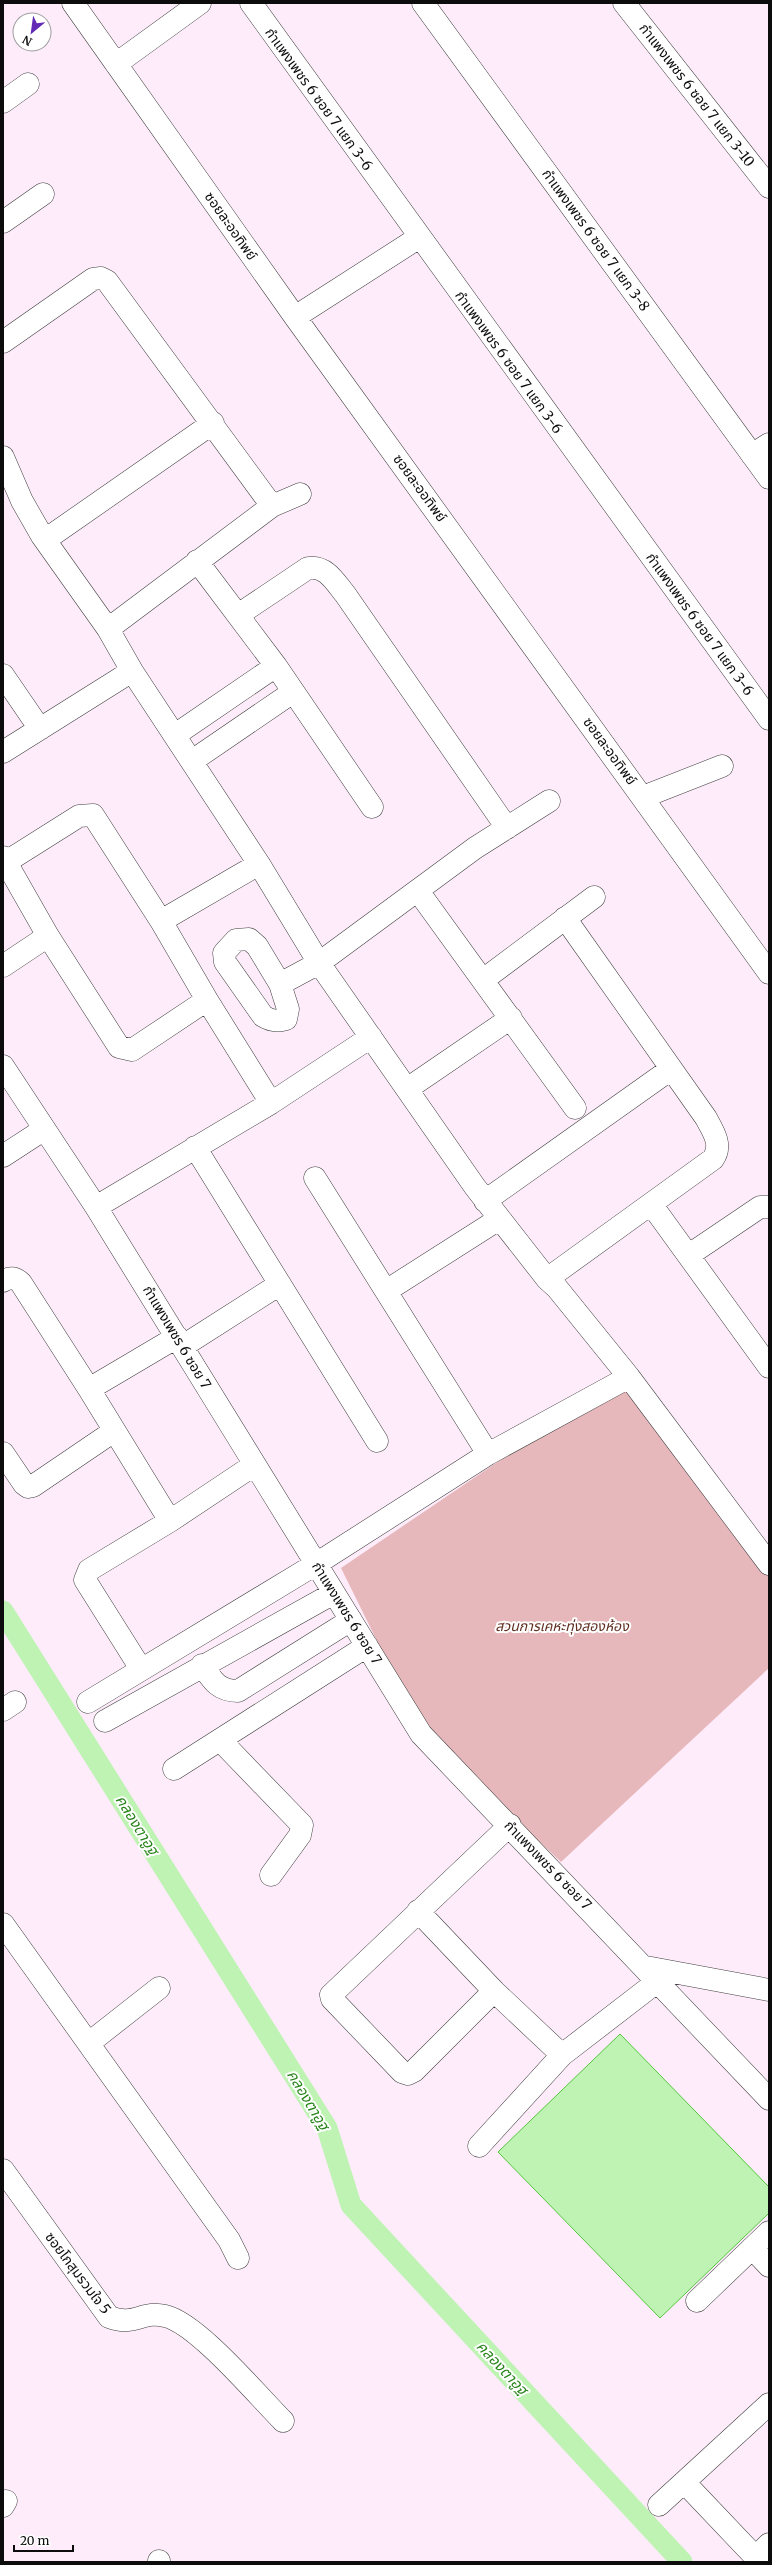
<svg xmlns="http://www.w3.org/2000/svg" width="772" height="2565" viewBox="0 0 772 2565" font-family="Merriweather,'Noto Sans Thai',serif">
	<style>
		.green { fill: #e7b8bb }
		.water { fill: #bff3b4; stroke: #54c63e }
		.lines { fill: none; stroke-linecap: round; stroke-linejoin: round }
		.canal { stroke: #bff3b4; stroke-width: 21 }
		.minor-casing { stroke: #3f3f3f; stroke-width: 23 }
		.minor { stroke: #fff; stroke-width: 22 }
		.labels { text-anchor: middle; stroke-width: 4; stroke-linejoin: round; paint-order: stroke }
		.street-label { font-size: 14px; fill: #0c0c0c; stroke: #fff }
		.park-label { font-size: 14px; font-style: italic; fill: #602f20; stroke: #fff }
		.water-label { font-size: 15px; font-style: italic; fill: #27841a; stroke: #fff }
	</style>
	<rect width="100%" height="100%" fill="#feecfa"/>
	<path class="green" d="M 617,1381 L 769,1567 L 769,1668 L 561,1862 L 422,1732 L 341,1568 Z"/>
	<path class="water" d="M 620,2034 L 769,2187 L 769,2213 L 660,2318 L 498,2152 Z"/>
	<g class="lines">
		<path class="canal" d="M 3,1611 L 327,2128 L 351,2205 L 682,2562"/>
		<defs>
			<path id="minor" d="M 73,3 L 295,317 L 769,973
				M 251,3 L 769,719
				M 423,3 L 769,478
				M 624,3 L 769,187
				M 116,64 L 200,3
				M 3,102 L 28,84
				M 3,222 L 43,194
				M 295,317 L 418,238
				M 3,342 L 93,279 L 101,278 L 107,281 L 272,506
				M 752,455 L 769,444
				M 3,457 L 22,501 L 42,536 L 108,629 L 132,671 L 259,864 L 319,963 L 475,1187 L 547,1279 L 557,1288 L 629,1377 L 769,1564
				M 45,540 L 213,423
				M 197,561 L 276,666 L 372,807
				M 238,615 L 308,568 C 326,565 335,582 345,594 L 507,828
				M 108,629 L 272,506 L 300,494
				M 3,675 L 40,729
				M 175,735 L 276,666
				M 3,752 L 132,671
				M 192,761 L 293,692
				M 643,797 L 722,766
				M 3,857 L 48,936 L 3,966
				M 6,862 L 79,816 L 93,815 L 161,921 L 207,1000 L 271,1103
				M 418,891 L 575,1108
				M 161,921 L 259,864
				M 48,936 L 119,1047 L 132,1050 L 207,1000
				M 483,980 L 594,897
				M 280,984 L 257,946 L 249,939 L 236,940 L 224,953 L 225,962 L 263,1016 C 271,1021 277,1022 286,1019 L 288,1009 L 280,984 L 319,963 L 475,848 L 549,801
				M 3,1066 L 96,1207 L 421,1734 L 769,2099
				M 407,1089 L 511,1018
				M 195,1147 L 377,1441
				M 3,1156 L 43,1130
				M 315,1178 L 488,1454
				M 485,1201 L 671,1069
				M 651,1204 L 769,1367
				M 96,1207 L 271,1103 L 371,1037
				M 689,1255 L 760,1207 L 769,1207
				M 547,1279 L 713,1159 C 723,1145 713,1131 706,1118 L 565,918
				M 3,1281 C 10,1277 15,1277 21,1283 L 89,1389 L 170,1521
				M 386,1291 L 499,1219
				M 183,1346 L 280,1284
				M 89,1389 L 177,1337
				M 3,1453 L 24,1484 L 28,1487 L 33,1486 L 114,1431
				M 202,1665 C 212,1680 218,1691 238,1691 L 351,1620
				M 141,1669 L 85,1580 L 89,1570 L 170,1521 L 254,1465
				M 88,1702 L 316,1564 L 488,1454 L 629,1377
				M 3,1710 L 15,1702
				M 105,1721 L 334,1593
				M 220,1740 L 302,1825 L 300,1835 L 271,1875
				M 174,1769 L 367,1646
				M 418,1911 L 494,1991 L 562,2055
				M 3,1924 L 229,2240 L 238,2258
				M 646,1967 L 769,1990
				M 494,1991 L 414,2071 L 408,2074 L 402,2072 L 332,1999 L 331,1995 L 510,1825
				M 89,2043 L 159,1988
				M 479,2146 L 562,2055 L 658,1981
				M 3,2170 L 109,2317 C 135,2327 142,2310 165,2316 C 197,2323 257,2395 283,2421
				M 752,2248 L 769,2266
				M 697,2301 L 769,2232
				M 684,2482 L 760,2562
				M 659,2505 L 769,2404
				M 3,2506 L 6,2501
				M 756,2557 L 769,2544
				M 159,2562 L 159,2561"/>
		</defs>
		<use href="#minor" class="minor-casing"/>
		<use href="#minor" class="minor"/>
	</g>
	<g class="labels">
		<g class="street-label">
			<text transform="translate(697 95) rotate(52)" y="5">กำแพงเพชร 6 ซอย 7 แยก 3-10</text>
			<text transform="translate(319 99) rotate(54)" y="5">กำแพงเพชร 6 ซอย 7 แยก 3-6</text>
			<text transform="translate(231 226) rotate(55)" y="5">ซอยละออทิพย์</text>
			<text transform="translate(596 240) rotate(54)" y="5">กำแพงเพชร 6 ซอย 7 แยก 3-8</text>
			<text transform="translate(509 362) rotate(54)" y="5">กำแพงเพชร 6 ซอย 7 แยก 3-6</text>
			<text transform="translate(420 488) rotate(54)" y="5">ซอยละออทิพย์</text>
			<text transform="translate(700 624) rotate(54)" y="5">กำแพงเพชร 6 ซอย 7 แยก 3-6</text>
			<text transform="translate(610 751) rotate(54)" y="5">ซอยละออทิพย์</text>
			<text transform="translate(177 1337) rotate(59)" y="5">กำแพงเพชร 6 ซอย 7</text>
			<text transform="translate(347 1613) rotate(58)" y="5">กำแพงเพชร 6 ซอย 7</text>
			<text transform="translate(548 1865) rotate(46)" y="5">กำแพงเพชร 6 ซอย 7</text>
			<text transform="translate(78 2273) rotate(53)" y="5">ซอยโกสุมรวมใจ 5</text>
		</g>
		<g class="park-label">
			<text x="562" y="1631">สวนการเคหะทุ่งสองห้อง</text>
		</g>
		<g class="water-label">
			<text transform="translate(137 1825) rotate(58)" y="5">คลองตาอูฐ</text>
			<text transform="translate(308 2100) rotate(59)" y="5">คลองตาอูฐ</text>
			<text transform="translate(502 2368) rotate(47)" y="5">คลองตาอูฐ</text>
		</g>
	</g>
	<rect width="772" height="2565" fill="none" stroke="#0c0c0c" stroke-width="8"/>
	<g transform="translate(32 32) rotate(209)"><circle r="19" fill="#ffffff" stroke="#9e9e9e"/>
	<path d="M0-3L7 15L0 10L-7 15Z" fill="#622bb5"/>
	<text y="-6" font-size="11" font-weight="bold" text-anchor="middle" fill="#0c0c0c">N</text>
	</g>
	<path d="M14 2545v6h59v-6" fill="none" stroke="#0c0c0c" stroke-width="2"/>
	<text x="20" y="2545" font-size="12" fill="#0c0c0c" stroke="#ffffff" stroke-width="3" paint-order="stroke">20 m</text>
</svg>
